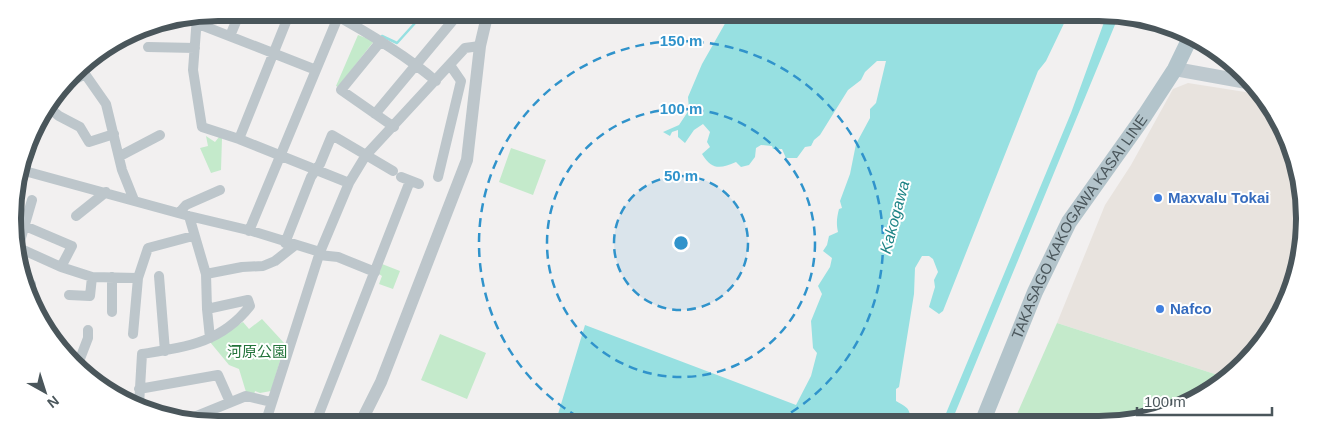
<svg xmlns="http://www.w3.org/2000/svg" width="1317" height="437" viewBox="0 0 1317 437" font-family="Helvetica,'Noto Sans JP',sans-serif">
	<style>
		.commercial { fill: #e8e3de }
		.green { fill: #c4eacb }
		.water { fill: #97e0e1 }
		.lines { fill: none; stroke-linecap: round; stroke-linejoin: round }
		.stream { stroke: #97e0e1; stroke-width: 2.5 }
		.minor { stroke: #bdc6cb; stroke-width: 10 }
		.tertiary { stroke: #bdc6cb; stroke-width: 12 }
		.secondary { stroke: #bec9cf; stroke-width: 14 }
		.primary { stroke: #b3c4cb; stroke-width: 16 }
		.ring { fill: none; stroke: #3093cb; stroke-width: 2.5; stroke-dasharray: 9 6 }
		.shop-dot { fill: #3f7fe0; stroke: #fff; stroke-width: 2 }
		.labels { text-anchor: middle; stroke-width: 4; stroke-linejoin: round; paint-order: stroke }
		.shop-label { font-size: 15px; font-weight: bold; fill: #366cbe; stroke: #fff; text-anchor: start }
		.street-label { font-size: 15px; fill: #4a565b; stroke: #fff }
		.park-label { font-size: 15px; fill: #23733b; stroke: #fff }
		.water-label { font-size: 16px; font-style: italic; fill: #1d8385; stroke: #fff }
		.rim { fill: none; stroke: #4a565b; stroke-width: 6 }
		.centre { fill: #3093cb; stroke: #fff; stroke-width: 2.5 }
		.ring-label { font-size: 15px; text-anchor: middle; font-weight: bold; fill: #3093cb; stroke: #fff; stroke-width: 4; stroke-linejoin: round; paint-order: stroke }
	</style>
	<rect width="100%" height="100%" fill="#f2f0f0"/>
	<path class="commercial" d="M 1188,83 L 1258,94 L 1277,115 L 1303,191 L 1298,272 L 1277,322 L 1240,366 L 1238,365 L 1234,374 L 1227,378 L 1057,323 L 1105,205 L 1131,165 L 1173,89 Z"/>
	<path class="green" d="M 358,35 L 374,41 L 338,87 L 336,86 Z
		M 206,136 L 215,142 L 219,137 L 222,138 L 221,170 L 211,173 L 200,148 L 208,146 Z
		M 511,148 L 546,160 L 533,195 L 499,182 Z
		M 382,264 L 400,271 L 393,289 L 379,284 L 382,276 L 379,274 Z
		M 262,319 L 285,344 L 271,391 L 260,393 L 255,391 L 254,395 L 246,392 L 239,369 L 229,365 L 210,342 L 243,322 L 249,329 Z
		M 1057,323 L 1227,378 L 1178,409 L 1125,423 L 1013,423 Z
		M 440,334 L 486,353 L 467,399 L 421,380 Z"/>
	<path class="water" d="M 731,13 L 1069,13 L 1046,61 L 1038,71 L 943,311 L 939,314 L 929,307 L 935,287 L 934,280 L 938,272 L 933,259 L 929,256 L 922,256 L 915,268 L 914,294 L 899,387 L 896,389 L 896,401 C 907,407 913,410 908,423 L 555,424 L 585,325 L 796,405 L 811,376 L 817,353 L 813,348 L 811,321 L 822,294 L 818,286 L 830,267 L 832,258 L 823,251 L 827,245 L 829,236 L 838,232 C 836,223 837,217 839,209 L 842,208 L 840,201 L 850,174 L 856,144 L 870,118 L 870,109 L 876,103 L 886,61 L 877,61 L 865,72 L 861,80 L 848,90 L 820,135 L 814,140 L 811,146 L 805,147 L 797,158 L 786,158 L 782,149 L 773,149 L 772,146 L 761,145 L 756,148 L 755,157 L 749,165 L 741,167 L 736,162 C 720,169 712,170 702,154 L 710,147 L 707,142 L 710,132 L 703,124 L 694,130 L 685,143 L 678,137 L 678,130 L 672,132 L 670,136 L 663,132 L 679,125 L 689,110 L 688,97 L 702,64 Z
		M 1107,14 L 1119,15 L 951,423 L 942,423 L 1071,113 Z"/>
	<g class="lines">
		<path class="stream" d="M 382,36 L 397,43 L 425,12"/>
		<path class="minor" d="M 330,12 C 367,32 404,54 436,81
			M 197,17 L 193,70 L 202,127 L 239,139 L 349,183
			M 196,23 L 316,70
			M 230,36 L 240,12
			M 381,41 L 341,90 L 394,127
			M 148,47 L 195,48
			M 68,83 L 85,74 L 106,104 L 122,170 L 134,200
			M 49,108 L 59,116 L 80,127 L 89,142 L 114,134
			M 375,114 L 460,12
			M 239,139 L 290,12
			M 120,156 L 160,135
			M 21,170 L 189,216 L 252,231 L 320,252
			M 401,177 L 419,184
			M 438,177 L 461,81 L 450,65
			M 179,213 L 186,205 L 220,190
			M 76,216 L 106,192
			M 189,216 L 206,274 L 207,309 L 210,338
			M 249,231 L 338,17
			M 285,243 L 311,177 L 320,164 L 332,135 L 393,171
			M 18,248 L 32,200
			M 19,248 L 61,267 L 72,246 L 25,226
			M 319,255 L 338,257 L 375,272
			M 61,267 L 92,277
			M 206,274 L 242,267 L 263,266 L 275,261 L 294,246
			M 159,276 L 165,351
			M 28,291 L 31,284
			M 69,295 L 90,296 L 92,277 L 138,278
			M 112,312 L 112,277
			M 133,334 L 138,278 L 148,248 L 193,236
			M 78,364 L 88,338 L 88,330
			M 139,389 L 218,375 L 230,402
			M 139,405 L 142,354 C 186,347 221,343 250,306 L 248,300 L 207,309
			M 187,420 L 246,396 L 271,402
			M 265,424 L 320,252 L 349,183 L 366,155 L 465,48 L 480,46
			M 315,424 L 410,181"/>
		<path class="tertiary" d="M 360,424 L 381,382 L 467,160 L 480,46 L 488,12"/>
		<path class="secondary" d="M 1175,69 L 1247,82"/>
		<path class="primary" id="s1" d="M 982,423 L 1035,292 L 1069,222 L 1145,115 L 1175,69 L 1190,38"/>
	</g>
	<circle cx="681" cy="243" r="67" fill="#3093cb" fill-opacity=".12"/>
	<g class="ring">
		<circle cx="681" cy="243" r="67"/>
		<circle cx="681" cy="243" r="134"/>
		<path d="M591 424A202 202 0 1 1 773 423"/>
	</g>
	<g class="shop-dot">
		<circle cx="1158" cy="198" r="5"/>
		<circle cx="1160" cy="309" r="5"/>
	</g>
	<g class="labels">
		<g class="shop-label">
			<text x="1168" y="203">Maxvalu Tokai</text>
			<text x="1170" y="314">Nafco</text>
		</g>
		<g class="street-label">
			<text dy="5" stroke="none"><textPath href="#s1" startOffset="220">TAKASAGO KAKOGAWA KASAI LINE</textPath></text>
		</g>
		<g class="park-label">
			<text x="257" y="357">河原公園</text>
		</g>
		<g class="water-label">
			<text transform="translate(894 217) rotate(-75)" y="6">Kakogawa</text>
		</g>
	</g>
	<path d="M0 0H1317V437H0ZM218 21H1099A197 197 0 0 1 1296 218V219A197 197 0 0 1 1099 416H218A197 197 0 0 1 21 219V218A197 197 0 0 1 218 21Z" fill="#fff" fill-rule="evenodd"/>
	<path class="rim" d="M218 21H1099A197 197 0 0 1 1296 218V219A197 197 0 0 1 1099 416H218A197 197 0 0 1 21 219V218A197 197 0 0 1 218 21Z"/>
	<circle cx="681" cy="243" r="8" class="centre"/>
	<g class="ring-label">
		<text x="681" y="46">150 m</text>
		<text x="681" y="114">100 m</text>
		<text x="681" y="181">50 m</text>
	</g>
	<g transform="translate(45 392) rotate(141)" stroke="#ffffff" stroke-width="4" paint-order="stroke">
	<path d="M0-4L9 19L0 12L-9 19Z" fill="#4a565b"/>
	<text y="-8" font-size="14" font-weight="bold" text-anchor="middle" fill="#4a565b">N</text>
	</g>
	<path d="M1137 407v8h135v-8" fill="none" stroke="#4a565b" stroke-width="2.5"/>
	<text x="1144" y="407" font-size="15" fill="#4a565b" stroke="#ffffff" stroke-width="4" paint-order="stroke">100 m</text>
</svg>
